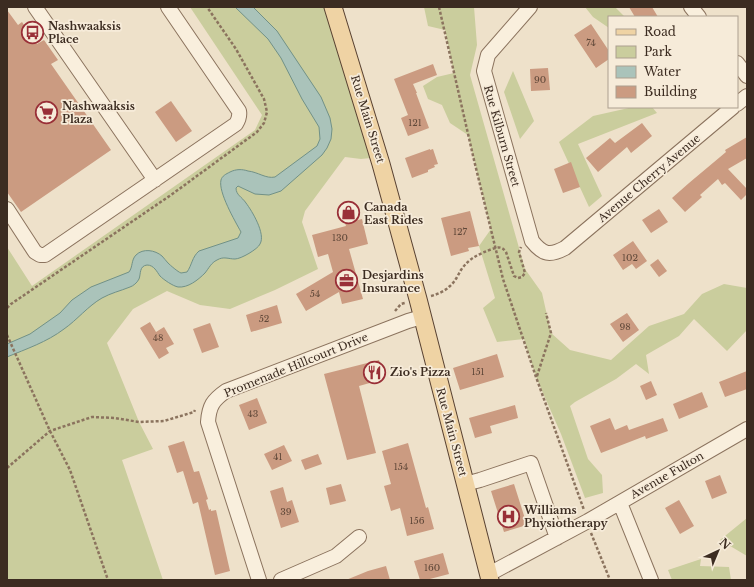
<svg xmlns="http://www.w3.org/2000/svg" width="754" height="587" viewBox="0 0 754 587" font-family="'Libre Baskerville',serif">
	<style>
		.green { fill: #cacd9d }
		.water { fill: #aac3ba; stroke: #719187 }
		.building { fill: #cb9b81 }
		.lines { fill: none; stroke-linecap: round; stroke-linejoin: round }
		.minor-casing { stroke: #8b735e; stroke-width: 16 }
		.major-casing { stroke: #594232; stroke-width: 19 }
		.path { stroke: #8b735e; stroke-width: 2.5; stroke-dasharray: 3 2; stroke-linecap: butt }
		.minor { stroke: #f9efdd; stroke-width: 14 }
		.major { stroke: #efd3a4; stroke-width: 17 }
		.labels { text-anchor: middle; stroke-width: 3.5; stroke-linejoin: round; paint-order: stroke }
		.number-label { font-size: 9px; fill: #604839 }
		.poi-label { font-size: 11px; font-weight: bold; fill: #3c2c21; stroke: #f6ebd9; text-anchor: start }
		.street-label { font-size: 11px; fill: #3c2c21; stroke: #f6ebd9 }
	</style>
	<rect width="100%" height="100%" fill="#eee1ca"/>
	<path class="green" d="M 190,7 L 333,7 L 380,157 L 361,159 L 345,157 L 305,211 L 302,222 L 318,269 L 275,290 L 230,309 L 200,305 L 167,291 L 133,309 L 107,343 L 139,422 L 153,449 L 122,460 L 163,580 L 7,580 L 7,247 L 32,286 L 255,130 L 262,115 Z
		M 424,7 L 474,7 L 477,45 L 470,75 L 525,269 L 542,293 L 551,333 L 570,350 L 611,360 L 649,326 L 684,314 L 702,294 L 724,284 L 747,288 L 747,330 L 727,351 L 694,319 L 679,336 L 646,355 L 649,374 L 636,364 L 616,379 L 575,402 L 570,406 L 588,459 L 602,475 L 603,493 L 585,498 L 561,434 L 536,377 L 524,339 L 497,342 L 483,308 L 495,298 L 479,246 L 491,229 L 468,135 L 450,123 L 442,105 L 428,99 L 423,86 L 437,77 L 454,73 L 445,30 L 428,26 Z
		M 585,7 L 615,7 L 625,17 L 609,17 L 609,28 L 593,17 Z
		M 513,71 L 534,121 L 520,139 L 504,92 Z
		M 633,107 L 652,107 L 657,113 L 578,144 L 602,196 L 589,207 L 559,142 L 593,116 Z
		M 747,518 L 747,556 L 720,540 Z
		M 701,559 L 700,566 L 729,567 L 731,580 L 672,580 L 668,570 Z"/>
	<path class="water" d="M 235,7 L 253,7 L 277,31 L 321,97 L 330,118 L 332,129 L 331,139 L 327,148 L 322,155 L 281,191 L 269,195 L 255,194 L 240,187 L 238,186 L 236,188 C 236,195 242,197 246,203 C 252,211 266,234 260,244 C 258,249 241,259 235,259 C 228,259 224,256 217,260 C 211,263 209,268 205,273 C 198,280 188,288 178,287 C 173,286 164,280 160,276 C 157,272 154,265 147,265 C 139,266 141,274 139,279 C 137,283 133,286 130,287 C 120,291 111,293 102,298 C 88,306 77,320 64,329 C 47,342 26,349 7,357 L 7,344 L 30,334 L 60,313 L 72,300 L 91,287 L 129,272 C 133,267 131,260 136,255 C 143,248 155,250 162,256 C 164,258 166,261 168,263 C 170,265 178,272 181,273 C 183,273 185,272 187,272 C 192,265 192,257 199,251 L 238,238 L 241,232 C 235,221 218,192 221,180 C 222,176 226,174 230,172 C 236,169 242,169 248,171 C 258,172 266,179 275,177 L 317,146 L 320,139 L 319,127 L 302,99 L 281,58 L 268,39 Z"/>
	<path class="building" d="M 629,7 L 652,7 L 658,17 L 635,17 Z
		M 7,10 L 18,25 L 22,22 L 37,44 L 44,40 L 58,60 L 51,64 L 111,150 L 21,212 L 7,192 Z
		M 591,24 L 609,51 L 609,59 L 596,68 L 574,35 Z
		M 433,64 L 437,75 L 413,84 L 417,93 L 416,93 L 429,128 L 408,136 L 401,118 L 408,115 L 394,79 Z
		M 548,68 L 550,90 L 531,91 L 530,69 Z
		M 171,101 L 192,131 L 176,142 L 155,112 Z
		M 642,123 L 652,136 L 631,153 L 627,147 L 598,172 L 586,158 L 610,138 L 615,143 Z
		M 747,137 L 747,158 L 728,169 L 747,189 L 747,194 L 741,200 L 725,183 L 722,185 L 718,179 L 700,195 L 702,197 L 685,212 L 672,198 L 689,183 L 726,152 L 725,150 Z
		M 430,149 L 430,150 L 433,149 L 438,164 L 434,165 L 435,167 L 428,170 L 428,172 L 412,178 L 405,158 Z
		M 571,162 L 580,187 L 563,193 L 554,169 Z
		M 659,209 L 668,222 L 651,233 L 642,220 Z
		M 470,211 L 479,246 L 468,248 L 469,251 L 451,256 L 441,218 Z
		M 362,219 L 368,244 L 349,249 L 363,299 L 342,304 L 339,292 L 306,311 L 296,294 L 333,272 L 328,254 L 318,257 L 312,235 L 346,226 L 345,223 Z
		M 633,241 L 647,261 L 636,269 L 632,264 L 623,270 L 613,255 Z
		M 658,259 L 667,271 L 659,277 L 650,265 Z
		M 277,305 L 282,323 L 251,332 L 246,315 Z
		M 627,313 L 639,330 L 623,342 L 610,324 Z
		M 150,322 L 156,332 L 164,327 L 174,344 L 166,348 L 169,353 L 159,359 L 140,328 Z
		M 210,323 L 219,347 L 202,353 L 193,329 Z
		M 497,354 L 504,377 L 460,390 L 453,368 Z
		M 379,360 L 384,379 L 359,386 L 376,453 L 347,460 L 324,374 Z
		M 747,371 L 747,389 L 725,397 L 719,382 Z
		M 651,381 L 657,395 L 646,400 L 640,386 Z
		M 702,392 L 708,407 L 679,419 L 673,404 Z
		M 257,398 L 267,423 L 249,430 L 239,405 Z
		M 515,405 L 518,418 L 490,426 L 492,433 L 475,438 L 469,418 Z
		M 610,418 L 615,430 L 627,425 L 629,430 L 663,418 L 668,431 L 646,439 L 645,436 L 601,453 L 590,426 Z
		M 184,441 L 194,472 L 199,471 L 208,499 L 206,500 L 209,510 L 211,509 L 211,511 L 216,510 L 230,571 L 215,575 L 198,502 L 193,504 L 183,471 L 177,473 L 168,446 Z
		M 408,443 L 426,508 L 428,507 L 434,529 L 407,536 L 400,508 L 391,511 L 384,486 L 391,484 L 382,451 Z
		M 284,445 L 292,461 L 272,470 L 264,454 Z
		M 318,454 L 322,464 L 305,470 L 301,460 Z
		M 720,475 L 727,493 L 712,499 L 705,481 Z
		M 341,484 L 346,501 L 330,505 L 326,488 Z
		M 514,484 L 527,525 L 504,532 L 491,491 Z
		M 283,487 L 287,502 L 292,500 L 299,522 L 281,528 L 270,491 Z
		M 679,500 L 694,526 L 680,534 L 665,508 Z
		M 443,553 L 449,574 L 426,580 L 420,580 L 414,561 Z
		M 386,566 L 390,580 L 346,580 L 368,571 Z"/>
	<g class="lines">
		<defs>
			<path id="minor" d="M 35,7 L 155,180
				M 530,7 L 488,55 L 484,71 L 532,241 C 543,255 550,256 565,248 L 733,107
				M 691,7 L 699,17
				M 737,63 L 747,76
				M 737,104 L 747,96
				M 7,209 L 35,252 L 40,255 L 45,255 L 236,124 C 239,119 240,116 239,111 L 168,7
				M 465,484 L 480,480 L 531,463 L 557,538
				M 620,503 L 651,580
				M 489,574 L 588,521 L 747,429
				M 259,580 L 208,422 C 209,406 213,400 226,391 L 408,321 L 422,317
				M 281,580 L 336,556 L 359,537"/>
			<path id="major" d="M 333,7 L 381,164 L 418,299 L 490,580"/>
		</defs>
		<use href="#minor" class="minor-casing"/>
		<use href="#major" class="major-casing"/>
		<path class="path" d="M 439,7 L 474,160 L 503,279 L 536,377 L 584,510
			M 431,296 C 438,294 445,291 450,286 C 455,282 458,275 461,270 C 469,258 479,254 492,249 C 498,247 502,246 506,252 L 514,276 L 518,278 L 522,277 L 525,273 L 519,252 L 521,247
			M 7,308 L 11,304 L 171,195 L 257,132 L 264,123 L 267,112 L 264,99 L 236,49 L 207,7
			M 395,311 L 401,304 L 405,303
			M 7,335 L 50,431 L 70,470 L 108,580
			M 537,376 L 551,333 L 546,313
			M 7,468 L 50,431 L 92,417 L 115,418 L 139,422 L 164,421 L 194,412 L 195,410
			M 591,533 L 610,580"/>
		<use href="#minor" class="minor"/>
		<use href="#major" class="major"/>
	</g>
	<defs>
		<symbol id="bus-ring" viewBox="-11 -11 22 22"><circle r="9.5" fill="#f6ebd9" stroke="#992f37" stroke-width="1.5"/><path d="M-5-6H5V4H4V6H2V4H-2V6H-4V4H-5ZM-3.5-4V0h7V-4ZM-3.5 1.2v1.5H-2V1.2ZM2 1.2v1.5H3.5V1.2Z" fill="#992f37"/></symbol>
		<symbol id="supermarket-ring" viewBox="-11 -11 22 22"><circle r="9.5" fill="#f6ebd9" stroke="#992f37" stroke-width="1.5"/><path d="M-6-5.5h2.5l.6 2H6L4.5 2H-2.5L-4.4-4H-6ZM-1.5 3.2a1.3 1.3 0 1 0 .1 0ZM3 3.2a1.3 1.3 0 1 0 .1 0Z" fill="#992f37"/></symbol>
		<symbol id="shop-ring" viewBox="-11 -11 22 22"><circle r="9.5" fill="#f6ebd9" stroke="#992f37" stroke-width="1.5"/><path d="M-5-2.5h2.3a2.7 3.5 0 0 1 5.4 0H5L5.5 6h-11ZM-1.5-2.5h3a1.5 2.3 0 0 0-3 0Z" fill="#992f37"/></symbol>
		<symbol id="office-ring" viewBox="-11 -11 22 22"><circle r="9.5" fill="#f6ebd9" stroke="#992f37" stroke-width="1.5"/><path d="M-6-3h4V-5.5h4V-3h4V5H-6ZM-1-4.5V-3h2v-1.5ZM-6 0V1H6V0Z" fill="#992f37"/></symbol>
		<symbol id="restaurant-ring" viewBox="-11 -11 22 22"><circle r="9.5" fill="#f6ebd9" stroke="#992f37" stroke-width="1.5"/><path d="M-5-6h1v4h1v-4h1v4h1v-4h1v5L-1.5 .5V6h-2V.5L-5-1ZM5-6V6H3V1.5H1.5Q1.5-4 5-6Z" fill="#992f37"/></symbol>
		<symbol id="hospital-ring" viewBox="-11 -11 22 22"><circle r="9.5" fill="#f6ebd9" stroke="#992f37" stroke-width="1.5"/><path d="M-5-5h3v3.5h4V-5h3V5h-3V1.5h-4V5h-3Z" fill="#992f37"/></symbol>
	</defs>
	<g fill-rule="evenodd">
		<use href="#bus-ring" x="20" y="20" width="25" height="25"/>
		<use href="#supermarket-ring" x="34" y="100" width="25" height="25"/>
		<use href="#shop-ring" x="336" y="200" width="25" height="25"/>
		<use href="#office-ring" x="334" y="268" width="25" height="25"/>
		<use href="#restaurant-ring" x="362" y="360" width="25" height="25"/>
		<use href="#hospital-ring" x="496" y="504" width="25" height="25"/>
	</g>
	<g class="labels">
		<g class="number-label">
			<text x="591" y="46">74</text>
			<text x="540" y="83">90</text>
			<text x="415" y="126">121</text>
			<text x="460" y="235">127</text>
			<text x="340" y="241">130</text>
			<text x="630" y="261">102</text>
			<text x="315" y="297">54</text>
			<text x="264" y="322">52</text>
			<text x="625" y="330">98</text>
			<text x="158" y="341">48</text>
			<text x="478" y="375">151</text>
			<text x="253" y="417">43</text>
			<text x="278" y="460">41</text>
			<text x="401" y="470">154</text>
			<text x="286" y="515">39</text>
			<text x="417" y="524">156</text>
			<text x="432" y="571">160</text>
		</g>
		<g class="poi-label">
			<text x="48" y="30">Nashwaaksis<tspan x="48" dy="13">Place</tspan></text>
			<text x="62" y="110">Nashwaaksis<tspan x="62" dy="13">Plaza</tspan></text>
			<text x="364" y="211">Canada<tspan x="364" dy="13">East Rides</tspan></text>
			<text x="362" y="279">Desjardins<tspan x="362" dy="13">Insurance</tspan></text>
			<text x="390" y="376">Zio's Pizza</text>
			<text x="524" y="514">Williams<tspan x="524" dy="13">Physiotherapy</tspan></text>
		</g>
		<g class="street-label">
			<text transform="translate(368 119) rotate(73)" y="4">Rue Main Street</text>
			<text transform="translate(502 136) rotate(74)" y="4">Rue Kilburn Street</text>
			<text transform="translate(649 178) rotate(-40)" y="4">Avenue Cherry Avenue</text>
			<text transform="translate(296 365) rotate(-22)" y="4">Promenade Hillcourt Drive</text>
			<text transform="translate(452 432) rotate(75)" y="4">Rue Main Street</text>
			<text transform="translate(667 475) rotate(-30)" y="4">Avenue Fulton</text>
		</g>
	</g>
	<rect width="754" height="587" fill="none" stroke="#3c2c21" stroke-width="16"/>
	<rect x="608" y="16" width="130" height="92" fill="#f6ebd9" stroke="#ac9f8f"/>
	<rect x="616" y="29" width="20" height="6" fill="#efd3a4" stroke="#ac9f8f"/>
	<text x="644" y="36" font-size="12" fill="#3c2c21">Road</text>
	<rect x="616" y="46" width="20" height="12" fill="#cacd9d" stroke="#ac9f8f"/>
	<text x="644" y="56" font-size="12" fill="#3c2c21">Park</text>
	<rect x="616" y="66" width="20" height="12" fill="#aac3ba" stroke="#ac9f8f"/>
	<text x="644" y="76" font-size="12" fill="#3c2c21">Water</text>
	<rect x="616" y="86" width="20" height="12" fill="#cb9b81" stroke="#ac9f8f"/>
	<text x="644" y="96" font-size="12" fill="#3c2c21">Building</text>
	<g transform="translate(718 551) rotate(44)" stroke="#f6ebd9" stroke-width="3" paint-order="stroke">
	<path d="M0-3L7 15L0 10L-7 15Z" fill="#3c2c21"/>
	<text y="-6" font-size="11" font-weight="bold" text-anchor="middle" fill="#3c2c21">N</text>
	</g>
</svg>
